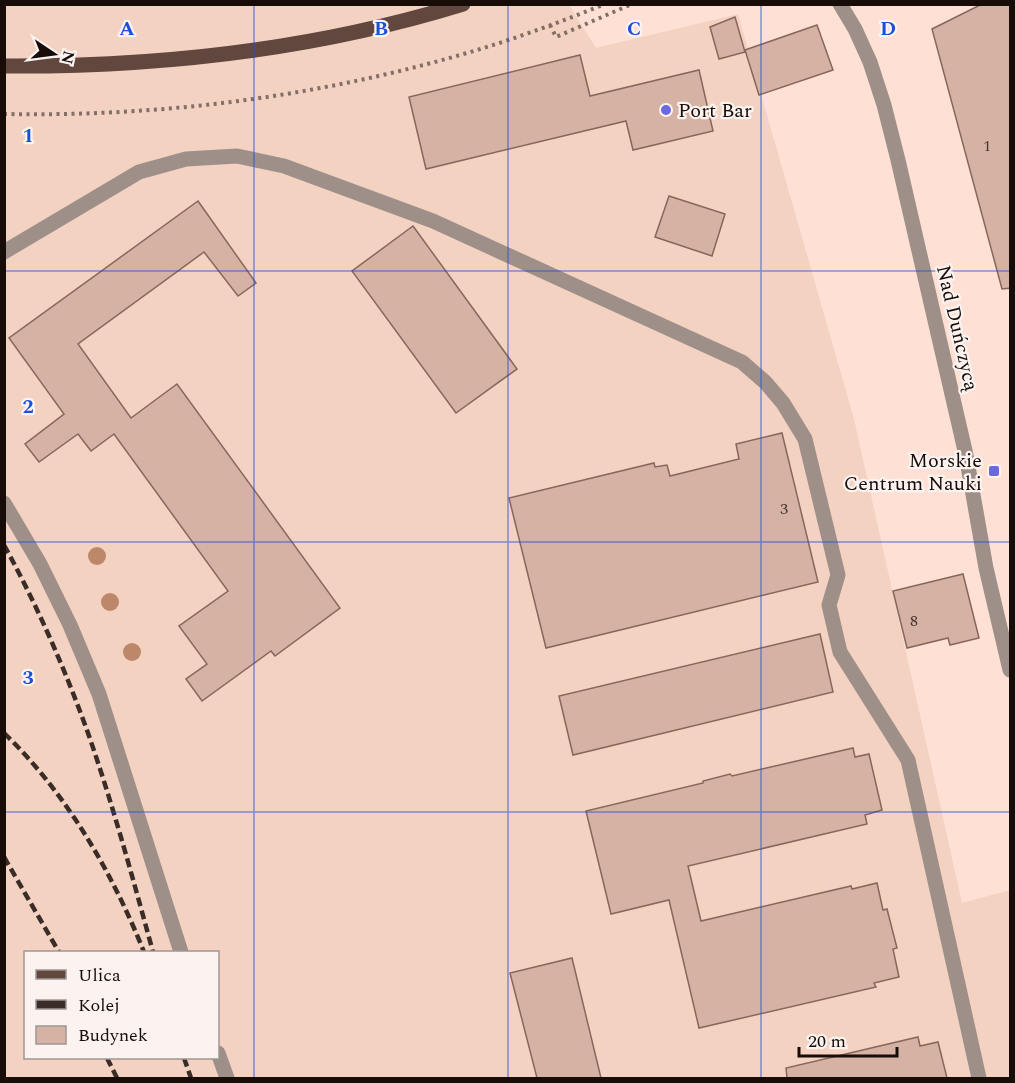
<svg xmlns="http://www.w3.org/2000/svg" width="1015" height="1083" viewBox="0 0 1015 1083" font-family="Spectral,serif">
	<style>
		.built { fill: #f4d2c2; fill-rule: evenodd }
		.building { fill: #d6b2a5; stroke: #87675b; stroke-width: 1.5 }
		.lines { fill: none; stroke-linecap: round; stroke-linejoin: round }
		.path { stroke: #826f66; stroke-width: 4; stroke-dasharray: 3 4.5; stroke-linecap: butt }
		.minor { stroke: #9e8f89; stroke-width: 15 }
		.major { stroke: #61473e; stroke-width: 15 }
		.rail { stroke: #3a2c26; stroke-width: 4.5; stroke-dasharray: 9 4.5; stroke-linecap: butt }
		.tree { fill: #bd876a }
		.grid { fill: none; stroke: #1d4ed8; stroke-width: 1.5; stroke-opacity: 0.55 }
		.poi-dot { fill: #6b68e2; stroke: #fbf3f0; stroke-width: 2 }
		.labels { text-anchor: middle; stroke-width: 4.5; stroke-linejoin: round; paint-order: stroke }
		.number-label { font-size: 16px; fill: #47362e }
		.poi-label { font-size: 20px; fill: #170c07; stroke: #fbf3f0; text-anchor: start }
		.street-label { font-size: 20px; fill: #170c07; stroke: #fbf3f0 }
		.grid-label { font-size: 20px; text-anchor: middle; font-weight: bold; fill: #1d4ed8; stroke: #fbf3f0; stroke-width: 4.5; stroke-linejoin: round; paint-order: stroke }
	</style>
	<rect width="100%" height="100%" fill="#fee1d4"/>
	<path class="built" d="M 5,5 L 569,5 L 596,48 L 738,14 L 854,419 L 962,903 L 1010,890 L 1010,1078 L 5,1078 ZM 26,952 L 218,952 L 218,1058 L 26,1058 Z"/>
	<path class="building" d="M 982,4 L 1011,4 L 1011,288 L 1002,289 L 932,29 Z
		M 735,17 L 745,52 L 719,59 L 710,27 Z
		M 817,25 L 833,70 L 759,95 L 745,50 Z
		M 580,55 L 590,96 L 699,70 L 713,131 L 633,150 L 626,121 L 426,169 L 409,97 Z
		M 669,196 L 725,214 L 712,256 L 655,237 Z
		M 198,201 L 256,283 L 238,296 L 204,252 L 78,344 L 131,418 L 177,384 L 340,608 L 275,656 L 271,651 L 202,701 L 186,679 L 207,664 L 179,626 L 228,591 L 114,434 L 91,451 L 78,434 L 39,462 L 25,444 L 64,414 L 9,338 Z
		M 413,226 L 517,369 L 456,413 L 352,271 Z
		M 782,433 L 818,582 L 546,648 L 509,498 L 654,463 L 655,467 L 667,465 L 670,476 L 739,459 L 736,444 Z
		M 963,574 L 979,638 L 950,645 L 948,638 L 907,648 L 893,591 Z
		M 820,634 L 833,692 L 573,755 L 559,696 Z
		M 853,748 L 855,757 L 869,754 L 882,810 L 865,815 L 867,824 L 688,866 L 701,921 L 851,886 L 852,889 L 877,883 L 883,910 L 887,909 L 897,948 L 893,949 L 899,977 L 874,983 L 876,987 L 699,1028 L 669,900 L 611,914 L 586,811 L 703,783 L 703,781 L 730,774 L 732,776 Z
		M 572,958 L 601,1078 L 537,1078 L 510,973 Z
		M 918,1037 L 920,1046 L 938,1042 L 947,1078 L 787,1078 L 786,1068 Z"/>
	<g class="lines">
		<path class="path" d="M 550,25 L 556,37 L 632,4
			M 4,114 C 164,117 324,96 477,50 C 520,37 563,21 605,4"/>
		<path class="minor" d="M 840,4 L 855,29 L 870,62 L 884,105 L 898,160 L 966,455 L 986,568 L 1010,670
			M 4,252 L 139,172 L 186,159 L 237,156 L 284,166 L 433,221 L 742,362 L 765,382 L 783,403 L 805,439 L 838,575 L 829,605 L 840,652 L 908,760 L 979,1078
			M 4,503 L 40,564 L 70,625 L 99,694 L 181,952
			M 218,1053 L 227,1078"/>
		<path class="major" d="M 4,66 C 160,67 314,50 463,4"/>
		<path class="rail" d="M 4,545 C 37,605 65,669 88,733 C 113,805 133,879 153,952
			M 4,733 C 67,794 112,872 144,952
			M 4,857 L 59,952
			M 107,1058 L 117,1078
			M 184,1058 L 191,1078"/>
	</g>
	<g class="tree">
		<circle cx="97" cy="556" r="9"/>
		<circle cx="110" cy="602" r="9"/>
		<circle cx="132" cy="652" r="9"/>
	</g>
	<path class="grid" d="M 254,4 L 254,1078M 508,4 L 508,1078M 761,4 L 761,1078M 4,271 L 1010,271M 4,542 L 1010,542M 4,812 L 1010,812"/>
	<g class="poi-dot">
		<circle cx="666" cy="110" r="6"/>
		<rect x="988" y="465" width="12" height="12" rx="3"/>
	</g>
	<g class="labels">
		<g class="number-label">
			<text x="987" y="151">1</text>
			<text x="784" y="514">3</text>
			<text x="914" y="626">8</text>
		</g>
		<g class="poi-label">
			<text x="678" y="117">Port Bar</text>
			<text x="982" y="467" text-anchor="end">Morskie<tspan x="982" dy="23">Centrum Nauki</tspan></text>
		</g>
		<g class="street-label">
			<text transform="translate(958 328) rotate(77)" y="7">Nad Duńczycą</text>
		</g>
	</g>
	<g class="grid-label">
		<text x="127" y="35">A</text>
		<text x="381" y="35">B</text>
		<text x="634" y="35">C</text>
		<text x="888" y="35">D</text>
		<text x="28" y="142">1</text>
		<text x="28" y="413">2</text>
		<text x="28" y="684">3</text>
	</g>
	<rect width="1015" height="1083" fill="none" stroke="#170c07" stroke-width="12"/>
	<rect x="24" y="951" width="195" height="108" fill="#fbf3f0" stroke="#a09793" stroke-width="1.5"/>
	<rect x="36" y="970" width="30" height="9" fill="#61473e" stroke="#a09793" stroke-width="1.5"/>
	<text x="78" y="981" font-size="18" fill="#170c07">Ulica</text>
	<rect x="36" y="1000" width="30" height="9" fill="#3a2c26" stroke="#a09793" stroke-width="1.5"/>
	<text x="78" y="1011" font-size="18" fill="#170c07">Kolej</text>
	<rect x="36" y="1026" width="30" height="18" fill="#d6b2a5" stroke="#a09793" stroke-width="1.5"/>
	<text x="78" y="1041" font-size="18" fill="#170c07">Budynek</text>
	<g transform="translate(54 54) rotate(103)" stroke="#fbf3f0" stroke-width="4.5" paint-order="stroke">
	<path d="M0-4.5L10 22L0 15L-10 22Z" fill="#170c07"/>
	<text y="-9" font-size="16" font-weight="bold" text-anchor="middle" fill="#170c07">N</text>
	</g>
	<path d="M799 1047v9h98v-9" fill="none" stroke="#170c07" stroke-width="3"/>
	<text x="808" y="1047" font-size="18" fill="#170c07" stroke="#fbf3f0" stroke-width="4.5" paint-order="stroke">20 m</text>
</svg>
